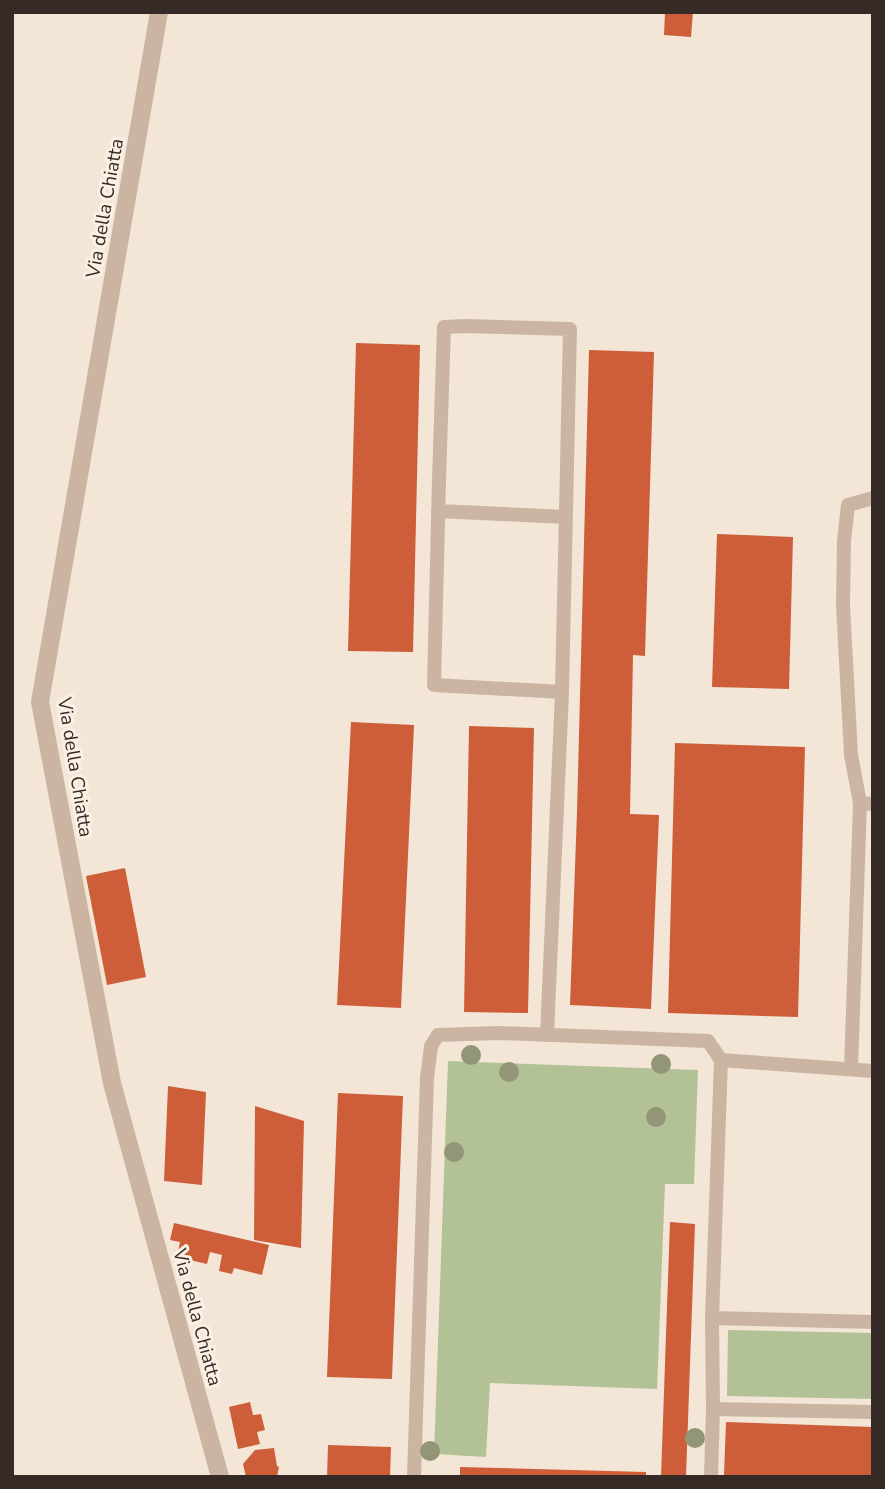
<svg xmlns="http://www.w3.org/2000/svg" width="885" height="1489" viewBox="0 0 885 1489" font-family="'Nunito Sans',sans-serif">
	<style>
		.green { fill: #b3c296 }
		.building { fill: #ce5e39 }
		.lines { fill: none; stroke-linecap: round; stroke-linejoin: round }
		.service { stroke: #cbb5a2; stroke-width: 14 }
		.minor { stroke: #cbb5a2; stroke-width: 18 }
		.tree { fill: #939676 }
		.labels { text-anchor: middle; stroke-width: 6; stroke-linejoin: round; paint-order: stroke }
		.street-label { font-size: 19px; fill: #352a25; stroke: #faf0e3 }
	</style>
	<rect width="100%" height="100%" fill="#f3e6d7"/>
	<path class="green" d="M 448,1061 L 698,1070 L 694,1184 L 665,1184 L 657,1389 L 490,1383 L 486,1457 L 434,1454 Z
		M 728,1330 L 873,1333 L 873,1399 L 727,1396 Z"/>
	<path class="building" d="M 665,12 L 693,12 L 691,37 L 664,35 Z
		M 356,343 L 420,345 L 413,652 L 348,651 Z
		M 589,350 L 654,352 L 645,656 L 633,655 L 630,814 L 659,815 L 651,1009 L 570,1005 L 577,812 Z
		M 717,534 L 793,537 L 789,689 L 712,687 Z
		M 351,722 L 414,725 L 401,1008 L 337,1005 Z
		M 469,726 L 534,728 L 528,1013 L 464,1012 Z
		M 675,743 L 805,747 L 798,1017 L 668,1013 Z
		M 125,868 L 146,977 L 107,985 L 86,876 Z
		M 168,1086 L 206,1092 L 202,1185 L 164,1181 Z
		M 338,1093 L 403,1096 L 392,1379 L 327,1377 Z
		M 255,1106 L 304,1121 L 301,1248 L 254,1240 Z
		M 670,1222 L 695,1224 L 686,1477 L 661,1477 Z
		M 174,1223 L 269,1245 L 262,1275 L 234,1268 L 232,1274 L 219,1271 L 222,1255 L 210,1252 L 207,1264 L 177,1257 L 180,1242 L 170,1240 Z
		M 250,1402 L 253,1415 L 261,1414 L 265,1430 L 257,1432 L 260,1444 L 238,1449 L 229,1407 Z
		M 726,1422 L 873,1427 L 873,1477 L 724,1475 Z
		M 328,1445 L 391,1447 L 390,1477 L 327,1477 Z
		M 274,1448 L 277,1466 L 279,1467 L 277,1477 L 246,1477 L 243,1464 L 255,1450 Z
		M 460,1467 L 646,1472 L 646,1477 L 460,1477 Z"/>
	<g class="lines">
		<path class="service" d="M 438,511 L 566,517
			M 860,803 L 851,755 L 843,605 L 844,541 L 848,505 L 873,498
			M 547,1035 L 562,692 L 434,685 L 439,480 L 444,327 L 466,326 L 570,329 L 562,692
			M 851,1069 L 860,803 L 873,804
			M 712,1318 L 721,1060 L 873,1071
			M 713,1409 L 873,1412
			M 414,1477 L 427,1078 L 431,1046 L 438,1035 L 499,1033 L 708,1041 L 721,1060
			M 711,1477 L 713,1409 L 712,1318 L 873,1322"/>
		<path class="minor" d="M 159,12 L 40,702 L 112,1083 L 220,1477"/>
	</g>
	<g class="tree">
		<circle cx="471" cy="1055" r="10"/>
		<circle cx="661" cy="1064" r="10"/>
		<circle cx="509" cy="1072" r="10"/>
		<circle cx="656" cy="1117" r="10"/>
		<circle cx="454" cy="1152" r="10"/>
		<circle cx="695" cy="1438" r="10"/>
		<circle cx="430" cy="1451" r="10"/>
	</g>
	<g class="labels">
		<g class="street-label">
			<text transform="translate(104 208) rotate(-80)" y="7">Via della Chiatta</text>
			<text transform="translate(76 767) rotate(81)" y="7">Via della Chiatta</text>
			<text transform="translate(198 1317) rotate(75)" y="7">Via della Chiatta</text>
		</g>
	</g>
	<rect width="885" height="1489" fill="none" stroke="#352a25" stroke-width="28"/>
</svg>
